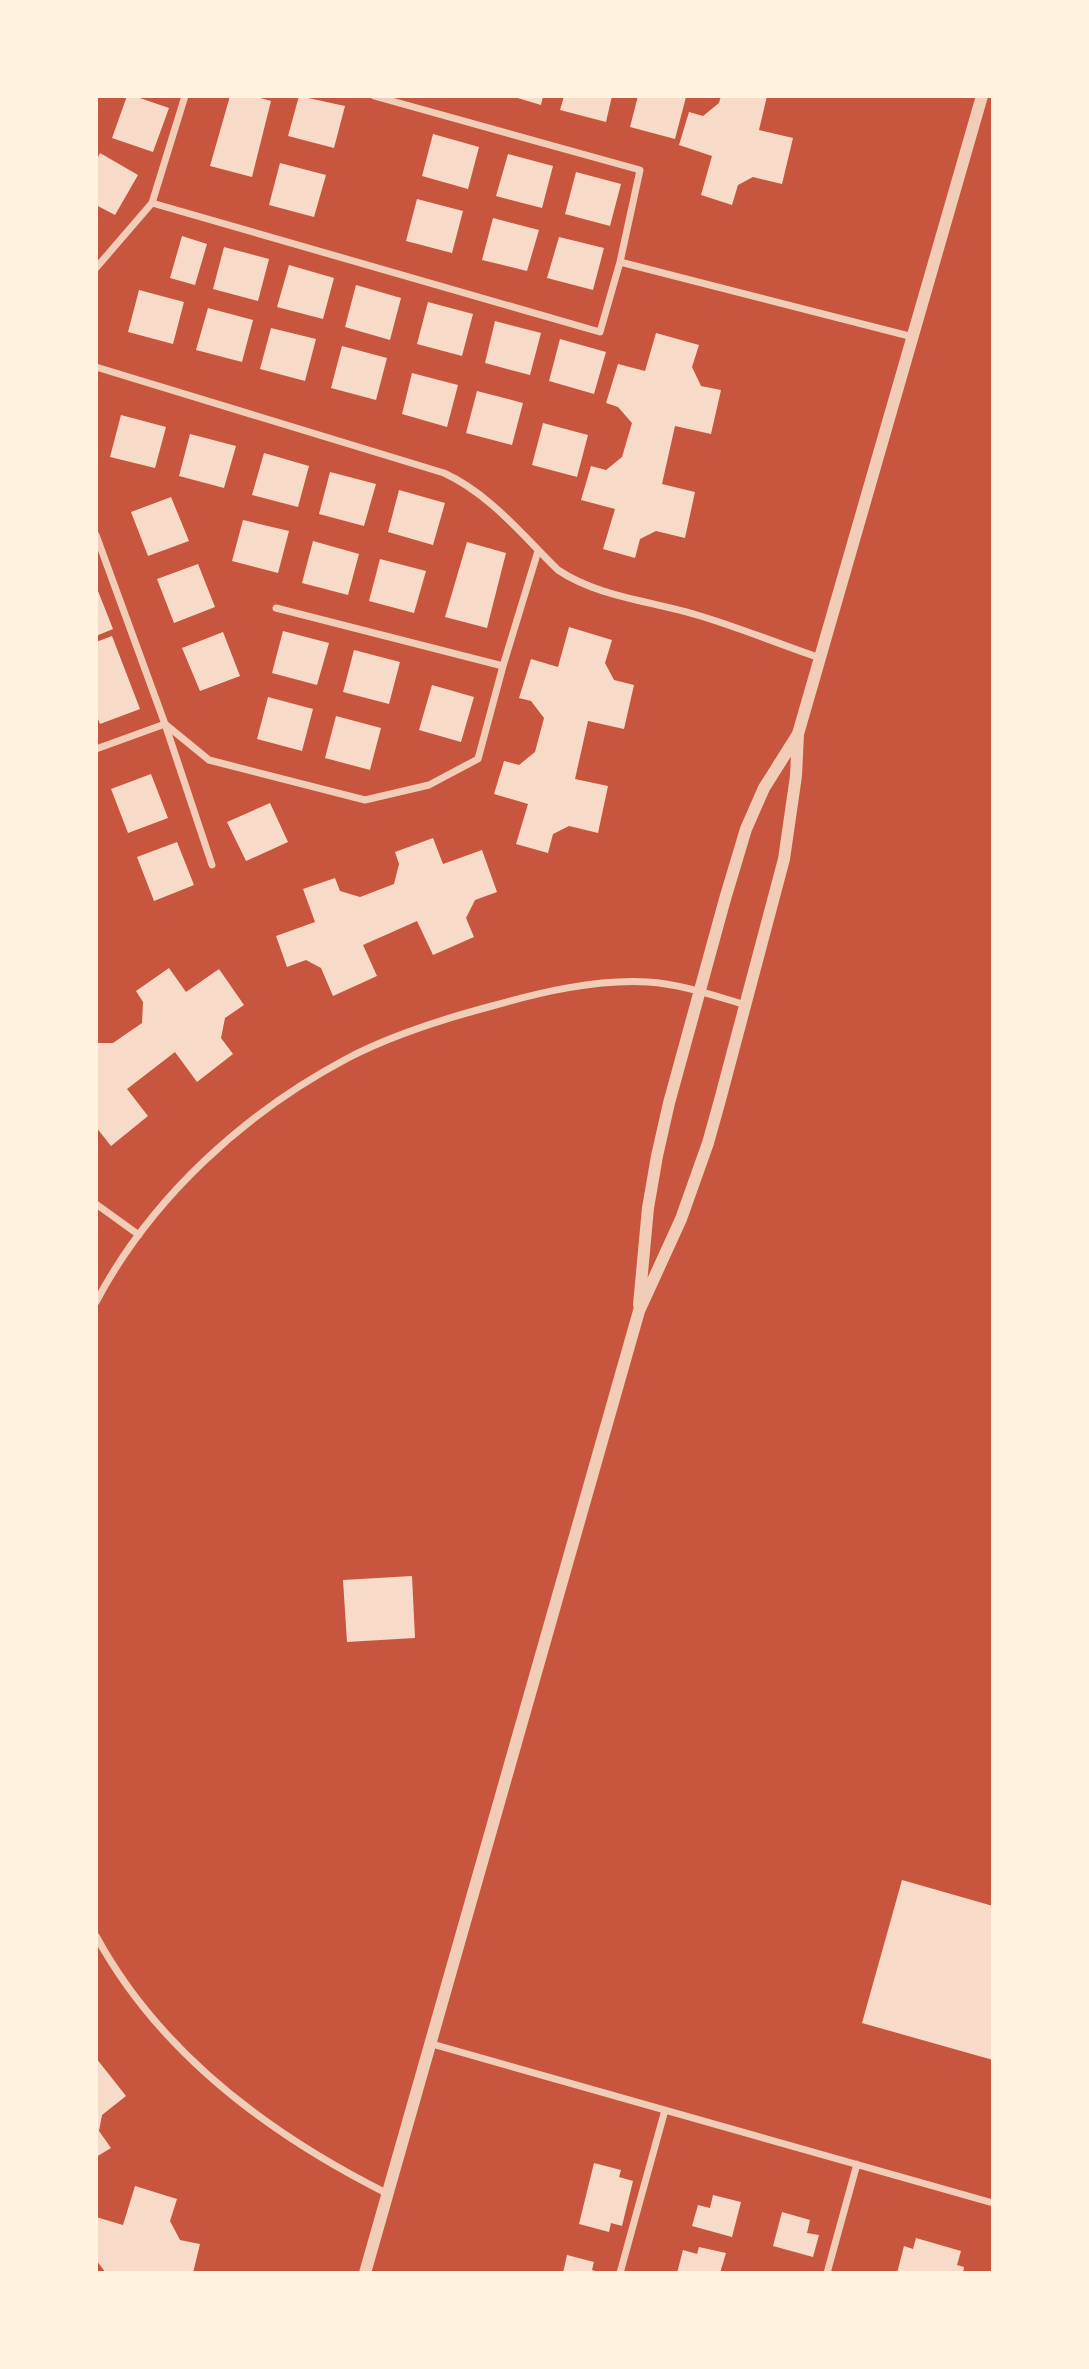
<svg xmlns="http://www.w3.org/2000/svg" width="1089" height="2369" viewBox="0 0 1089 2369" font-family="'Work Sans',sans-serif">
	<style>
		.building { fill: #f7dbc8 }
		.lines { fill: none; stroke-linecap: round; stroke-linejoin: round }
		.minor { stroke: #f1ccb7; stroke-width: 7 }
		.tertiary { stroke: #f1ccb7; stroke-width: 12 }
	</style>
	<rect width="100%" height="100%" fill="#c8553d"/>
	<path class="building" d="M 127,96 L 134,96 L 169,108 L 153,152 L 112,138 Z
		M 230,96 L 253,96 L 271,101 L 252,177 L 210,166 Z
		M 299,96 L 345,106 L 334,148 L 288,136 Z
		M 511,96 L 543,96 L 541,105 Z
		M 564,96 L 612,96 L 606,122 L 560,110 Z
		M 638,96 L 686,97 L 675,139 L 630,127 Z
		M 721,96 L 767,96 L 759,130 L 793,138 L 782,184 L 753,177 L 738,185 L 732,205 L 701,195 L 712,156 L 679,145 L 689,112 L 703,116 L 719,103 Z
		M 433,134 L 479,147 L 468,189 L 422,176 Z
		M 100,153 L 138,175 L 115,215 L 96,205 L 96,161 Z
		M 508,154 L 553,166 L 542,208 L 496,196 Z
		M 280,163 L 326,175 L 314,217 L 269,205 Z
		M 576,172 L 621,184 L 610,226 L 565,214 Z
		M 417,199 L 463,211 L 452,253 L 406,241 Z
		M 493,218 L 539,230 L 527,271 L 482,260 Z
		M 182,236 L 207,244 L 195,285 L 170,278 Z
		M 559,237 L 604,248 L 593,290 L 547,278 Z
		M 224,247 L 269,259 L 258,301 L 213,289 Z
		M 289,265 L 334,278 L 323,319 L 277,307 Z
		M 356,285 L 401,298 L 390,340 L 345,327 Z
		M 139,290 L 184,302 L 173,344 L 128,332 Z
		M 428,302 L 473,314 L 462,356 L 417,344 Z
		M 208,308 L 253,320 L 242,362 L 196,350 Z
		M 495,321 L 541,333 L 530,375 L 485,363 Z
		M 271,328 L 316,339 L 305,381 L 260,369 Z
		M 656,333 L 699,345 L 692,367 L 701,386 L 721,390 L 711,434 L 675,426 L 662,484 L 695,492 L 685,538 L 656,531 L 640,539 L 635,558 L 603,549 L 615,509 L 581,500 L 591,466 L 606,470 L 622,457 L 632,423 L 618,407 L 606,403 L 618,364 L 645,371 Z
		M 560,339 L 606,352 L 594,394 L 549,381 Z
		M 342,346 L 387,358 L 376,400 L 331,388 Z
		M 412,373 L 458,385 L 447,427 L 402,414 Z
		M 477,391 L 523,403 L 512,445 L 466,433 Z
		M 121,415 L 166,427 L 155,468 L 110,457 Z
		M 543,423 L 588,435 L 577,477 L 532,465 Z
		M 190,434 L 236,446 L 224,488 L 179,476 Z
		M 264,453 L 309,466 L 298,507 L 252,495 Z
		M 330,472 L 376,484 L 364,526 L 319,514 Z
		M 399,490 L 445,503 L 433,545 L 388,532 Z
		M 171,497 L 189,541 L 148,556 L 131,512 Z
		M 243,520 L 289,531 L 278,573 L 232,561 Z
		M 313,541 L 359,554 L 348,595 L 302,583 Z
		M 467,542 L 506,553 L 487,628 L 445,617 Z
		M 380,559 L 426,571 L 414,613 L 369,601 Z
		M 198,564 L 215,607 L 174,623 L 157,579 Z
		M 96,586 L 113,629 L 96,636 Z
		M 569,627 L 612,640 L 605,663 L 614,680 L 634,685 L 624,729 L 588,721 L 575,779 L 608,786 L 598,833 L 569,826 L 553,834 L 548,853 L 516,844 L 528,804 L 494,794 L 504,761 L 519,765 L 535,752 L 544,718 L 531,701 L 519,698 L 531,659 L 558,667 Z
		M 283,631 L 329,643 L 317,685 L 272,673 Z
		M 223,632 L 240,676 L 200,691 L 182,648 Z
		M 112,636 L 140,709 L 100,724 L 96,714 L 96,642 Z
		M 354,650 L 400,662 L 389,704 L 343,692 Z
		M 432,685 L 474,697 L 461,742 L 419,730 Z
		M 268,697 L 313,709 L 302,751 L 257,739 Z
		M 336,716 L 381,728 L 370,770 L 325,758 Z
		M 151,774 L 168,818 L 128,833 L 111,789 Z
		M 270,803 L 288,842 L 246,861 L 227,822 Z
		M 433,838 L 443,864 L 482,850 L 497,892 L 475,900 L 466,918 L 474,937 L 433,955 L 417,921 L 363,945 L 377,976 L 333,996 L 321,968 L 306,960 L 287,967 L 276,936 L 315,922 L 303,889 L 335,878 L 340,891 L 360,897 L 394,884 L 399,864 L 395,852 Z
		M 177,842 L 194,885 L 154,901 L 137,857 Z
		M 169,968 L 186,992 L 219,969 L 244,1005 L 225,1018 L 221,1038 L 233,1054 L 197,1082 L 175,1052 L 127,1089 L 148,1116 L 111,1146 L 96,1127 L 96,1043 L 113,1043 L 142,1023 L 143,1002 L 136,991 Z
		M 412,1576 L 415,1638 L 347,1642 L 343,1580 Z
		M 902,1880 L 993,1906 L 993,2060 L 862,2023 Z
		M 96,2058 L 126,2096 L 102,2115 L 99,2131 L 111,2148 L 96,2157 Z
		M 594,2163 L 621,2170 L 619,2177 L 633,2181 L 622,2226 L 611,2223 L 609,2232 L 579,2224 Z
		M 135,2186 L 177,2199 L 170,2221 L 180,2240 L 200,2244 L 193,2273 L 106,2273 L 96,2260 L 96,2217 L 123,2225 Z
		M 713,2195 L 741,2202 L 732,2237 L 692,2226 L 698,2205 L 710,2208 Z
		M 782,2212 L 810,2220 L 807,2233 L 819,2235 L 813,2257 L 773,2246 Z
		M 916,2238 L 961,2251 L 957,2265 L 964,2267 L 963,2273 L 897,2273 L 904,2246 L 913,2249 Z
		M 699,2247 L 726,2253 L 720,2273 L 677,2273 L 683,2250 L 697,2254 Z
		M 567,2255 L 594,2262 L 592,2270 L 601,2273 L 563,2273 Z"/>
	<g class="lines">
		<path class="minor" d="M 152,203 L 600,332 L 620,262 L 640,170 L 374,96
			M 620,262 L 913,337
			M 96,268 L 152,203 L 185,96
			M 96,367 L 444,473 C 490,494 522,535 558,570 C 598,597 651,601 697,615 C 738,627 779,644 820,658
			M 96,535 L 165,724 L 212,865
			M 276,608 L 503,666
			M 165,724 L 209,760 L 365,800 L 429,785 L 478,759 L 503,666 L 538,551
			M 96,749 L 165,724
			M 96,1204 L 139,1235
			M 96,1302 C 151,1198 244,1113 348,1058 C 392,1035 443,1019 492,1006 C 541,992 596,979 648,982 C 681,984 715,996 746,1005
			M 96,1936 C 160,2054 270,2135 388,2194
			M 432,2044 L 993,2203
			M 620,2273 L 665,2110
			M 827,2273 L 857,2164"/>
		<path class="tertiary" d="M 639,1305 L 648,1208 L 657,1156 L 669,1103 L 725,899 L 746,829 L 764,788 L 798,734
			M 365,2273 L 639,1311 L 681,1219 L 708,1143 L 720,1100 L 784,859 L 796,776 L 798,734 L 982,96"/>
	</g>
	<rect width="1089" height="2369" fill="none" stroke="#fff3e0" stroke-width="196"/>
</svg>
